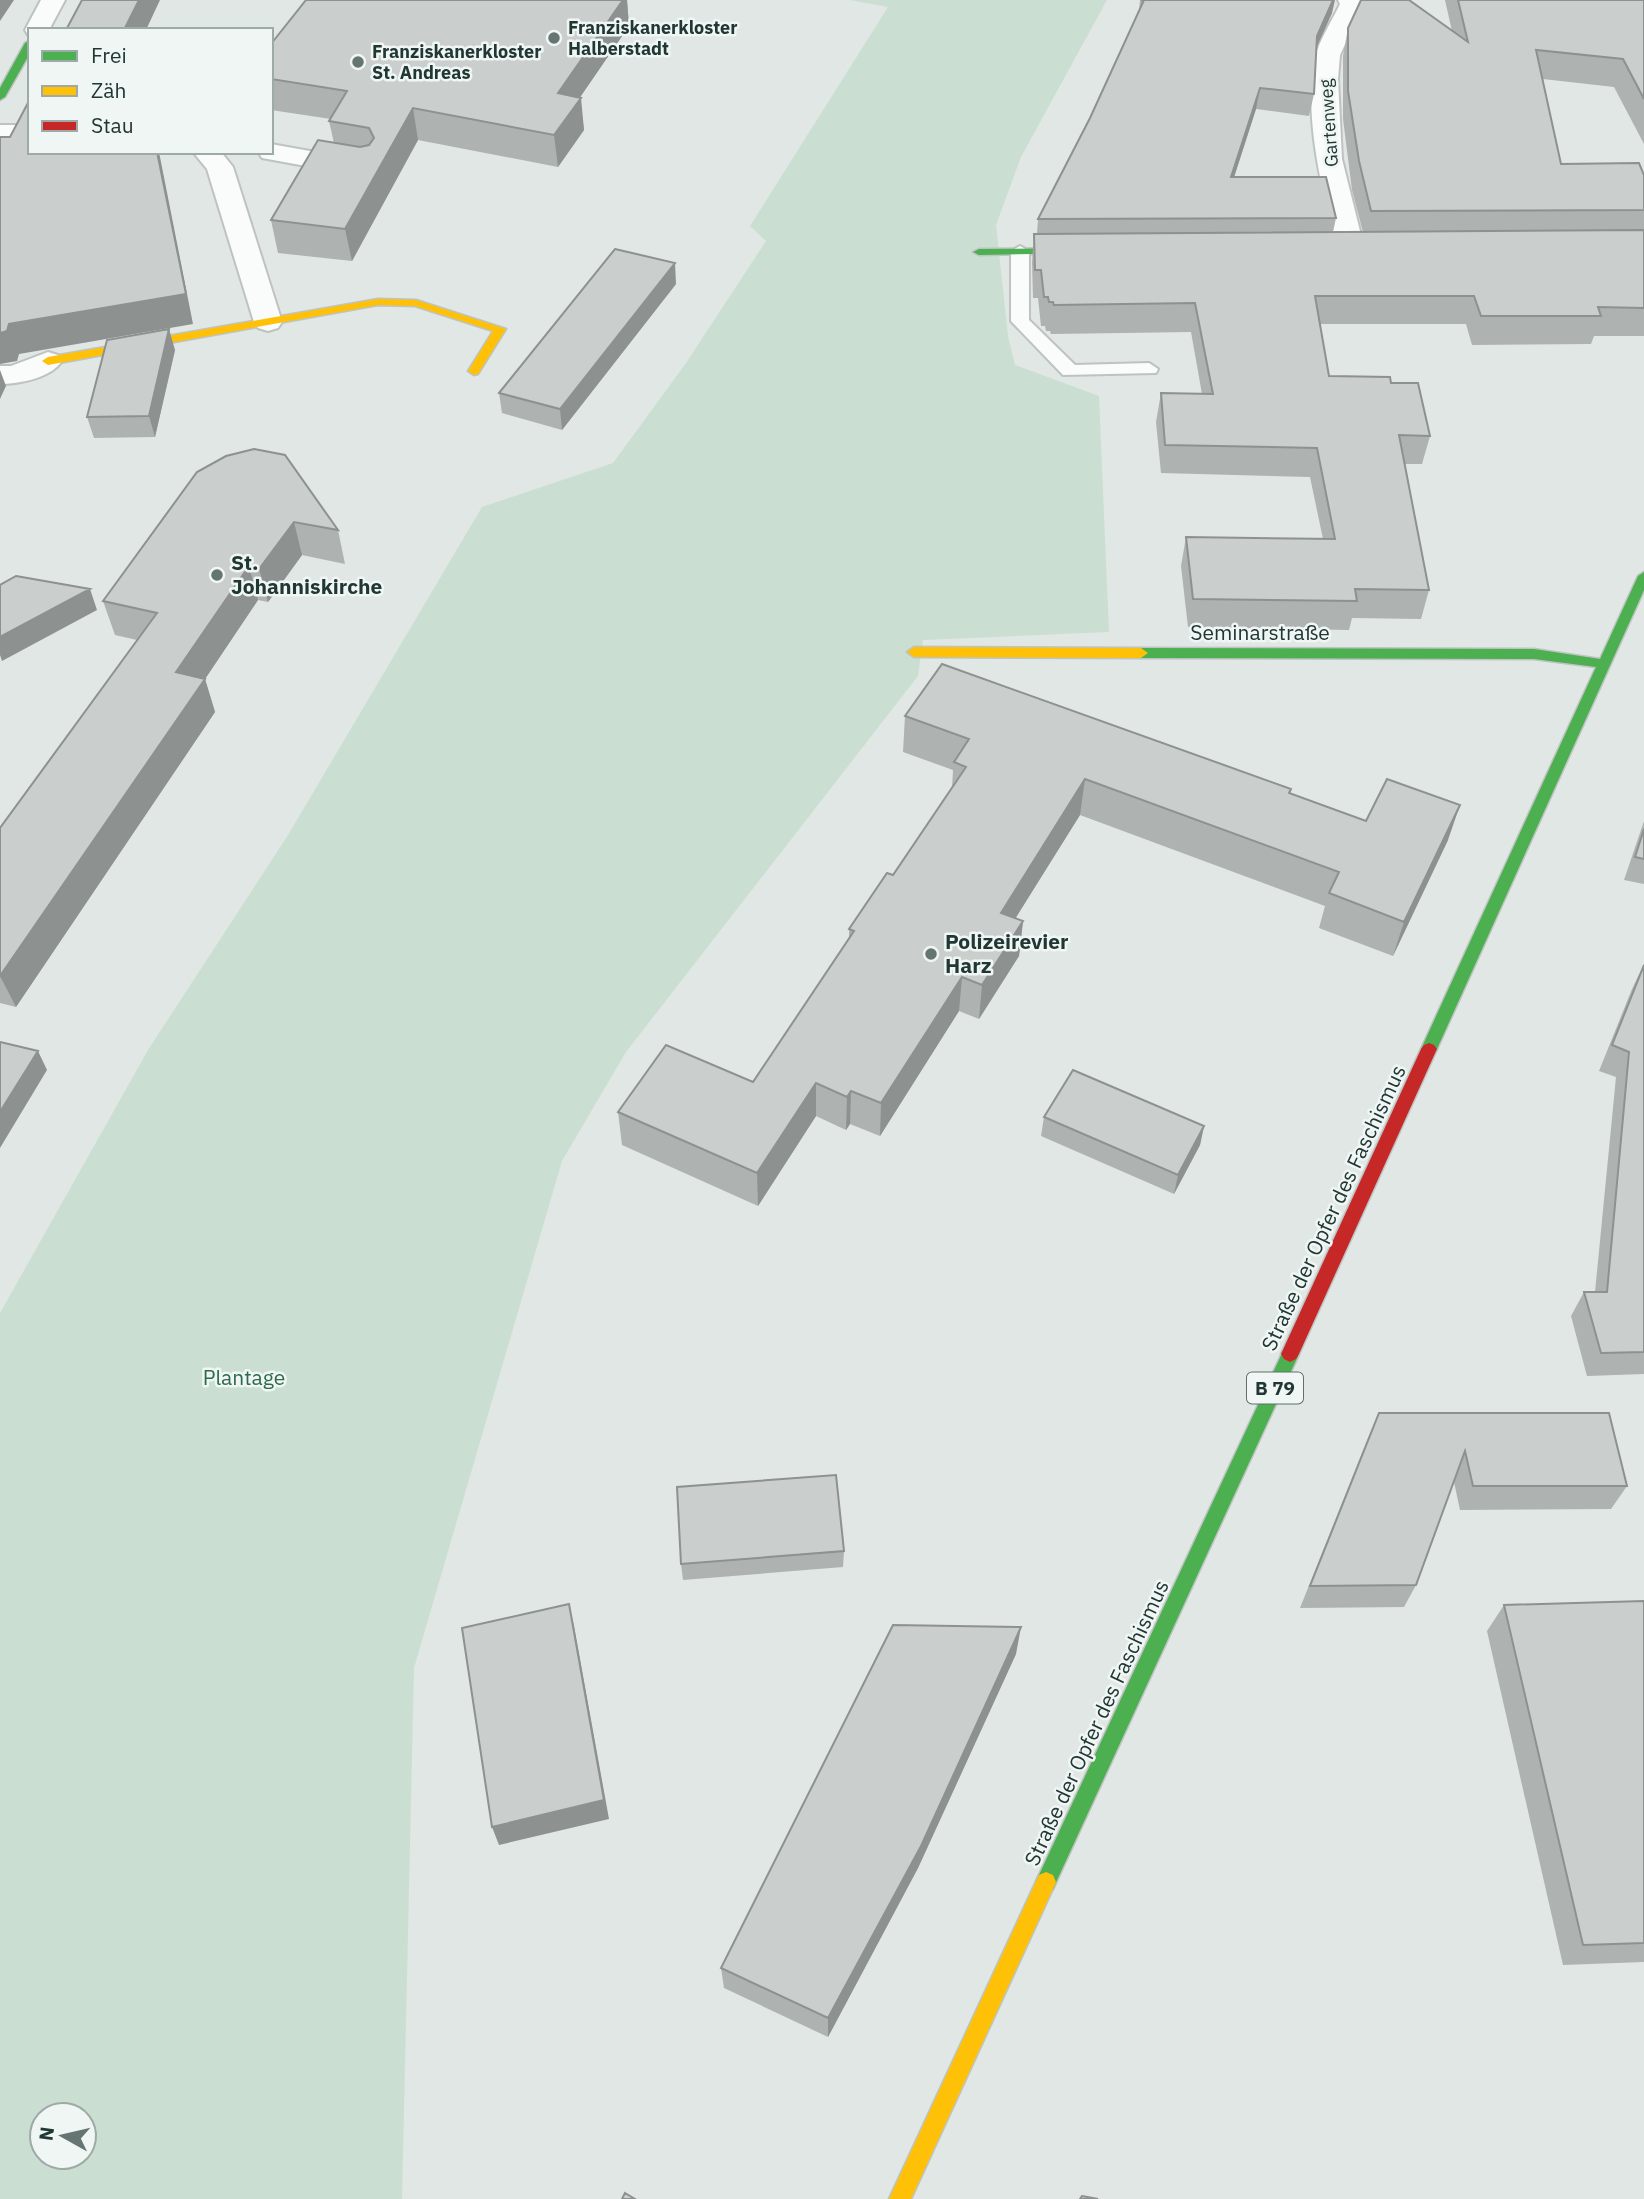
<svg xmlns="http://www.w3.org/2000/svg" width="1644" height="2199" viewBox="0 0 1644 2199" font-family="'IBM Plex Sans',sans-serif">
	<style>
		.green { fill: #cadfd2; fill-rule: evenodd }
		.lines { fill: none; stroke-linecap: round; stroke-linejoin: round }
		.lane-casing { stroke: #bec3c1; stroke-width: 4 }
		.street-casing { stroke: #bec3c1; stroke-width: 4 }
		.fast-casing { stroke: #bec4c2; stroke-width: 3 }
		.slow-casing { stroke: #bec4c2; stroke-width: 3 }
		.jam-casing { stroke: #bec4c2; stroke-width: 3 }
		.lane { fill: #fafbfb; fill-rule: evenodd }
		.street { fill: #fafbfb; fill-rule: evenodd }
		.fast { fill: #4caf50; fill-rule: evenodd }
		.slow { fill: #ffc107; fill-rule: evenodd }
		.jam { fill: #c62828; fill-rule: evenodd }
		.wall { fill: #aeb2b0 }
		.shaded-wall { fill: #8d9190 }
		.building { fill: #cacfcd; stroke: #8d9190; stroke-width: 2 }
		.poi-dot { fill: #647572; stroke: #eff6f3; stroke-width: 2.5 }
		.labels { text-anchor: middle; stroke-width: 5; stroke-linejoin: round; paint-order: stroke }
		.far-poi-label { font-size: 18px; font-weight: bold; fill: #213734; stroke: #eff6f3; text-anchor: start }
		.far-street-label { font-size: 18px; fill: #213734; stroke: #eff6f3 }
		.shield { fill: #eff6f3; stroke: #5f706d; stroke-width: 2 }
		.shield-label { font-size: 19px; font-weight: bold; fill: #213734 }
		.poi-label { font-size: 21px; font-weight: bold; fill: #213734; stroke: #eff6f3; text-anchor: start }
		.street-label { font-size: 21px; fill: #213734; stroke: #eff6f3 }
		.park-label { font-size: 21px; fill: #2e6b4c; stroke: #eff6f3 }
	</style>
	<rect width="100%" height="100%" fill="#e1e7e4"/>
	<path class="green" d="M 850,0 L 1107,0 L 1021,157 L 996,225 L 1008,336 L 1015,365 L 1099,396 L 1109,632 L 923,640 L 918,676 L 626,1052 L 562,1161 L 414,1668 L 402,2199 L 0,2199 L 0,1313 L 148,1050 L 288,835 L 482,507 L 613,463 L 686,363 L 766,241 L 750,226 L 888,7 ZM 42,2115 L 84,2115 L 84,2157 L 42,2157 Z"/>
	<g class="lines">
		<defs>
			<path id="lane" d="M 1020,246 L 1029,251 L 1029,320 L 1075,365 L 1149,363 L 1158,369 L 1156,373 L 1063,375 L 1011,321 L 1011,251 Z"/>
			<path id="street" d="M 41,0 L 65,0 L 49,30 L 30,30 L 28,35 L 25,30 Z
				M 1338,0 L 1362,0 L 1364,4 L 1340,55 L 1338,79 L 1342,159 L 1365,251 L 1361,257 L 1351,259 L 1341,257 L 1337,251 C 1323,192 1303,119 1315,58 C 1319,40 1332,21 1340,4 Z
				M 0,125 L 30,125 L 30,141 L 0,141 Z
				M 271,144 L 360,160 L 369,162 L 373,168 L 369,174 L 360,176 L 262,158 L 258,152 L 271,152 Z
				M 193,152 L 221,152 L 233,167 L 282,322 L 278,328 L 268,331 L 258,328 L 254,322 L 207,169 Z
				M 48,352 L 58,355 L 62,361 C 51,378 19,384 0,384 L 0,366 L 11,366 Z"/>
			<path id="fast" d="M 30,40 L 30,53 L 5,97 L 0,100 L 0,88 L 25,43 Z
				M 1086,248 L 1090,249 L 1090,253 L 979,255 L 973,252 L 979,249 Z
				M 1644,572 L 1644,590 L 1437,1049 L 1434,1053 L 1424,1053 L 1421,1049 L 1596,667 L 1534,659 L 1141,658 L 1134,653 L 1141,648 L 1534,649 L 1600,659 L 1638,576 Z
				M 1290,1346 L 1296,1349 L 1299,1354 L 1053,1889 L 1046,1892 L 1039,1889 L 1036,1882 L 1039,1875 L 1284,1349 Z"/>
			<path id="slow" d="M 378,299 L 416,300 L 506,329 L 478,374 L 474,375 L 468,371 L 493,331 L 415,306 L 378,305 L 48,365 L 42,361 L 48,357 Z
				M 914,647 L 1141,648 L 1148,653 L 1141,658 L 914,657 L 907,652 Z
				M 1046,1872 L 1053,1875 L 1056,1882 L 911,2199 L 889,2199 L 1039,1875 Z"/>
			<path id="jam" d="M 1429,1043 L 1434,1045 L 1437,1049 L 1299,1354 L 1296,1359 L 1290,1362 L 1284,1359 L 1281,1354 L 1421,1049 L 1424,1045 Z"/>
		</defs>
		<use href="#lane" class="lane-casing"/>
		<use href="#street" class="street-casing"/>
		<use href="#fast" class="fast-casing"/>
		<use href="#slow" class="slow-casing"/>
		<use href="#jam" class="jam-casing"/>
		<use href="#lane" class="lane"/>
		<use href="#street" class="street"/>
		<use href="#fast" class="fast"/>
		<use href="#slow" class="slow"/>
		<use href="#jam" class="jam"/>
	</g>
	<path class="wall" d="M 306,0 L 627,0 L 629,26 L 580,97 L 584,130 L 558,167 L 418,140 L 352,261 L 278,253 L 271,220 L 334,143 L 329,121 L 331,119 L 271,110 L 271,79 Z
		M 1140,0 L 1332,13 L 1316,50 L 1314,94 L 1309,116 L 1256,109 L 1234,177 L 1336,218 L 1333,232 L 1363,232 L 1352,190 L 1343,119 L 1343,56 L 1348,28 L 1452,31 L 1445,0 L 1644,0 L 1644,144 L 1614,87 L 1543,79 L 1561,164 L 1644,175 L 1644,336 L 1594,336 L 1591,344 L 1472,345 L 1466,324 L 1320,324 L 1329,376 L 1391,383 L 1430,436 L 1422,464 L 1404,464 L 1429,590 L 1421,619 L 1352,618 L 1349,630 L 1188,627 L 1181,566 L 1186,537 L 1323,539 L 1310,477 L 1161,473 L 1156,422 L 1161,393 L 1202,394 L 1191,332 L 1051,334 L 1050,331 L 1046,331 L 1045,326 L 1041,326 L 1038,298 L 1033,298 L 1032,262 L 1034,234 L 1037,234 L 1038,219 L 1090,118 L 1139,11 Z
		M 676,284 L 562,430 L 502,413 L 499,393 Z
		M 175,350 L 155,437 L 94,438 L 87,417 Z
		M 197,472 L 338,530 L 345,564 L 302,555 L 268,602 L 258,600 L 205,679 L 215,712 L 16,1007 L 0,1003 L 0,828 L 137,640 L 115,635 L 103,601 Z
		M 905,716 L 1291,789 L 1290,794 L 1366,821 L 1448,840 L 1393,956 L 1319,928 L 1325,906 L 1080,815 L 1015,918 L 1023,921 L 1019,956 L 979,1019 L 959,1011 L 880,1136 L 850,1124 L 846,1130 L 816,1116 L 758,1206 L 622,1145 L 618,1112 L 753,1082 L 849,939 L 849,929 L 893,875 L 952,788 L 953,770 L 903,752 Z
		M 1644,821 L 1644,884 L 1624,880 Z
		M 1644,964 L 1644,1374 L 1587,1376 L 1571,1316 L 1584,1292 L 1595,1292 L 1616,1077 L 1599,1071 L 1632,989 Z
		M 1044,1117 L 1204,1126 L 1200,1145 L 1174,1194 L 1041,1136 Z
		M 1379,1413 L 1627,1486 L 1611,1509 L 1460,1510 L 1454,1482 L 1416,1585 L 1404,1607 L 1300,1608 L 1368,1438 Z
		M 844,1551 L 843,1567 L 683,1580 L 681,1564 Z
		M 1644,1601 L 1644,1962 L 1563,1965 L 1487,1631 L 1504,1605 Z
		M 1016,1654 L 918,1868 L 828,2037 L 724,1988 L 721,1968 Z"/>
	<path class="shaded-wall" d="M 0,0 L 14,0 L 0,21 Z
		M 139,0 L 160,0 L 146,30 L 124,30 Z
		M 623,0 L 627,0 L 629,26 L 561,125 L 558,93 Z
		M 1333,0 L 1335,0 L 1332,13 L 1312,57 L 1317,36 Z
		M 1260,88 L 1256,109 L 1227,199 L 1231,177 Z
		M 581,98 L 584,130 L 558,167 L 554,135 Z
		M 413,108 L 418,140 L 352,261 L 345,229 Z
		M 157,152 L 159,152 L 193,324 L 19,354 L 17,361 L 0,364 L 0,333 L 9,324 Z
		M 675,263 L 676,284 L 562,430 L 560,409 Z
		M 169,329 L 175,350 L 155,437 L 149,416 Z
		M 0,370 L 6,386 L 0,399 Z
		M 294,522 L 302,555 L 268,602 L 259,569 Z
		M 249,566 L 258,600 L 205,679 L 215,712 L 16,1007 L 0,976 L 176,672 Z
		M 90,589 L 97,610 L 2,661 L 0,655 L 0,637 Z
		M 1085,779 L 1080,815 L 997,948 L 1001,913 Z
		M 1460,805 L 1448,840 L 1393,956 L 1404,922 Z
		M 1023,921 L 1019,956 L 979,1019 L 982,985 Z
		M 962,977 L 959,1011 L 880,1136 L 881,1103 Z
		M 38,1051 L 47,1070 L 0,1148 L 0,1112 Z
		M 816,1083 L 816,1116 L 758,1206 L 757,1173 Z
		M 851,1091 L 850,1124 L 846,1130 L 847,1097 Z
		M 1204,1126 L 1200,1145 L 1174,1194 L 1178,1175 Z
		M 569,1604 L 574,1626 L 609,1819 L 499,1845 L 492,1827 Z
		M 1021,1627 L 1016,1654 L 918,1868 L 828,2037 L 828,2018 Z"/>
	<path class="building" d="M 82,0 L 139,0 L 124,30 L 66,30 Z
		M 306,0 L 623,0 L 558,93 L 581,98 L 554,135 L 413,108 L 345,229 L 271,220 L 318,140 L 360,147 L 369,145 L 374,138 L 369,128 L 329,121 L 347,91 L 271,79 L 271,44 Z
		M 1141,0 L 1333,0 L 1317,36 L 1314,94 L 1260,88 L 1231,177 L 1326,177 L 1336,218 L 1038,219 L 1090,118 L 1144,0 Z
		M 1361,0 L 1409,0 L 1468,42 L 1458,0 L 1644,0 L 1644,99 L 1623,59 L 1536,50 L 1561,164 L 1639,163 L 1644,175 L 1644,210 L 1371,211 L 1359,161 L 1348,91 L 1348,28 Z
		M 30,99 L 30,152 L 157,152 L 186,294 L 9,324 L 7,331 L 0,333 L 0,137 L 10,137 Z
		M 1644,230 L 1644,308 L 1598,307 L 1601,316 L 1481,316 L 1474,296 L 1315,296 L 1329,376 L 1390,377 L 1391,383 L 1418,383 L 1430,436 L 1399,435 L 1429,590 L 1355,589 L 1357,601 L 1193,599 L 1186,537 L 1335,539 L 1317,448 L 1165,445 L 1161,393 L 1213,394 L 1195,303 L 1054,305 L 1053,302 L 1049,302 L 1048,297 L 1044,297 L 1041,270 L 1035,270 L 1034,234 Z
		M 615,249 L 675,263 L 560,409 L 499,393 Z
		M 169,329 L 149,416 L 87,417 L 107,340 Z
		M 254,449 L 285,455 L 338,530 L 294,522 L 259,569 L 249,566 L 176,672 L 205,679 L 0,976 L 0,828 L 157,613 L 103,601 L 197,472 L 226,456 Z
		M 16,576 L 90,589 L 0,637 L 0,585 Z
		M 942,664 L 1291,789 L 1289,793 L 1366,821 L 1387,779 L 1460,805 L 1404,922 L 1329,893 L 1339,872 L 1085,779 L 1001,913 L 1023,921 L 982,985 L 962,977 L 881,1103 L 851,1091 L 847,1097 L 816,1083 L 757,1173 L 618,1112 L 666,1045 L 753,1082 L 854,931 L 849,929 L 887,873 L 893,875 L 966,767 L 954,762 L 969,739 L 905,716 Z
		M 1644,829 L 1644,859 L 1635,857 Z
		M 1644,965 L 1644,1352 L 1601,1353 L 1584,1292 L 1607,1292 L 1629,1052 L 1612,1045 Z
		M 0,1042 L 38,1051 L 0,1112 Z
		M 1073,1070 L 1204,1126 L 1178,1175 L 1044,1117 Z
		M 1379,1413 L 1609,1413 L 1627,1486 L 1473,1486 L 1465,1451 L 1416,1585 L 1310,1586 Z
		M 836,1475 L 844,1551 L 681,1564 L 677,1487 Z
		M 1644,1601 L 1644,1943 L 1583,1945 L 1504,1605 Z
		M 569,1604 L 604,1800 L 492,1827 L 462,1628 Z
		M 893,1625 L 1021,1627 L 921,1846 L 828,2018 L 721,1968 Z
		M 625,2193 L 635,2199 L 622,2199 Z
		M 1082,2196 L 1098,2199 L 1080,2199 Z"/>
	<g class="poi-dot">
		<circle cx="554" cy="38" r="7"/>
		<circle cx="358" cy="62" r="7"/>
		<circle cx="217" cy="575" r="7"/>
		<circle cx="931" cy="954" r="7"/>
	</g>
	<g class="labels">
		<g class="far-poi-label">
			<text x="568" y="34">Franziskanerkloster<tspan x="568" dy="21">Halberstadt</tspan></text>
			<text x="372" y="58">Franziskanerkloster<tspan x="372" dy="21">St. Andreas</tspan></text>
		</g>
		<g class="far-street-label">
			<text transform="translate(1329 123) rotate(-94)" y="6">Gartenweg</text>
		</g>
		<rect class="shield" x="1247" y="1372.5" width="56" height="31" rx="5"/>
		<g class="shield-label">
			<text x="1275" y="1395">B 79</text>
		</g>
		<g class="poi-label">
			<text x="231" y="570">St.<tspan x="231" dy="24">Johanniskirche</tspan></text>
			<text x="945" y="949">Polizeirevier<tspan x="945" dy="24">Harz</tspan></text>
		</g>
		<g class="street-label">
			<text x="1260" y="640">Seminarstraße</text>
			<text transform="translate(1334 1208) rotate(-65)" y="7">Straße der Opfer des Faschismus</text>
			<text transform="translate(1097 1723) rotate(-65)" y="7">Straße der Opfer des Faschismus</text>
		</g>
		<g class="park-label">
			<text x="244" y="1385">Plantage</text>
		</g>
	</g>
	<rect x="28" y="28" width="245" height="126" fill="#eff6f3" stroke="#9daaa7" stroke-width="2"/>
	<rect x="42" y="51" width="35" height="10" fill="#4caf50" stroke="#9daaa7" stroke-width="2"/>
	<text x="91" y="63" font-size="21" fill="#213734">Frei</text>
	<rect x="42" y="86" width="35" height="10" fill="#ffc107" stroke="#9daaa7" stroke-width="2"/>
	<text x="91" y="98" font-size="21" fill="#213734">Zäh</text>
	<rect x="42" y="121" width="35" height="10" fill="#c62828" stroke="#9daaa7" stroke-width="2"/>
	<text x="91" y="133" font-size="21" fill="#213734">Stau</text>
	<g transform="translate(63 2136) rotate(278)"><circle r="33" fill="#eff6f3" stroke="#9daaa7" stroke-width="2"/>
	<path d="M0-5L12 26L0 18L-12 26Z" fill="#647572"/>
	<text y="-10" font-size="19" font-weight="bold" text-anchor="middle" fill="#213734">N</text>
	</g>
</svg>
